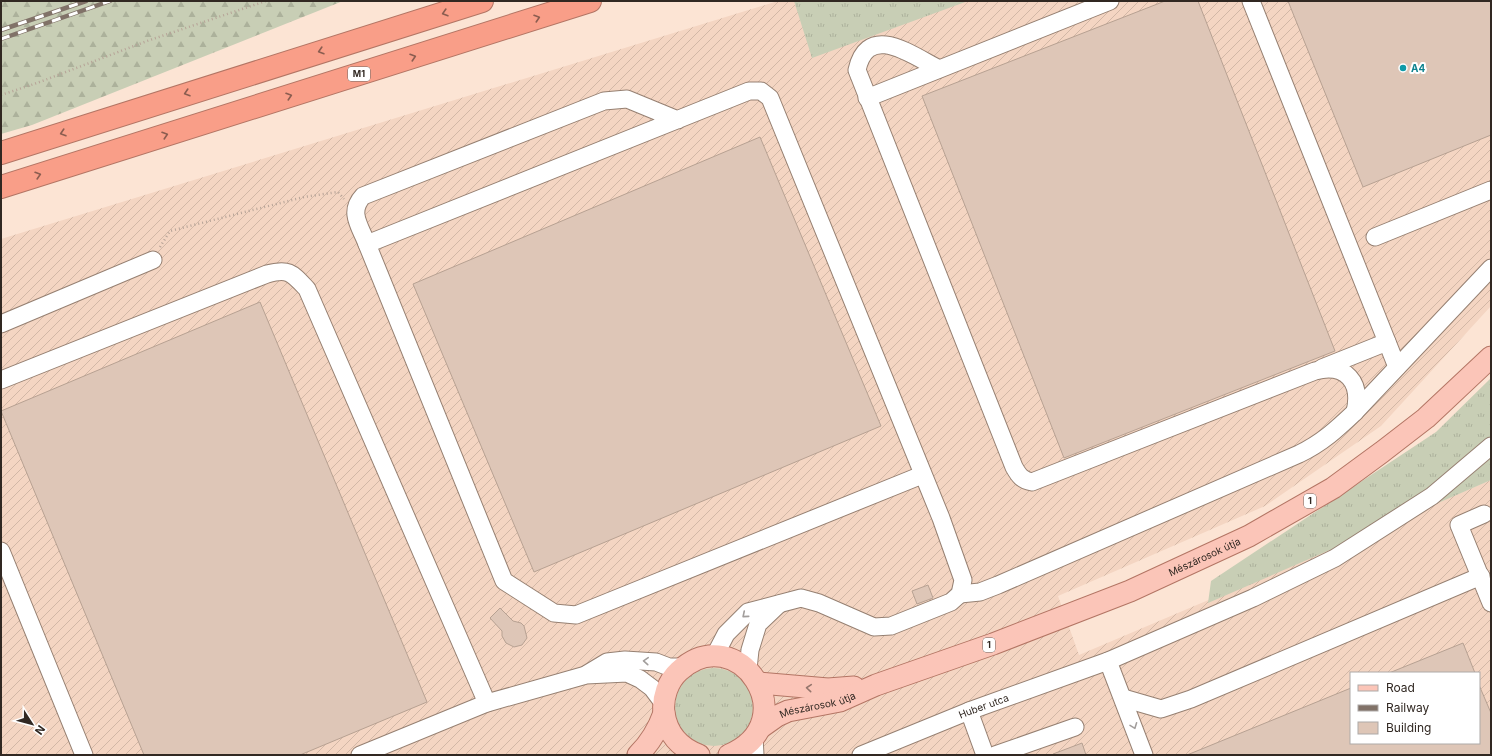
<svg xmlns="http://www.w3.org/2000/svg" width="1492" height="756" viewBox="0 0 1492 756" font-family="Inter,sans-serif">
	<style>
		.industrial { fill: url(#industrial-furrows); fill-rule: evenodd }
		.grass { fill: url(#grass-tufts) }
		.forest { fill: url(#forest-firs) }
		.building { fill: #dec6b7; stroke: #b7a192 }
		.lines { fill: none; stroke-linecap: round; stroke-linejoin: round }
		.minor-casing { stroke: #968072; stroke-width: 19 }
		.major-casing { stroke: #b37564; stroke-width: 23 }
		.highway-casing { stroke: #b37564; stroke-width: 24 }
		.path { stroke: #b6a397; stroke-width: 2.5; stroke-dasharray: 1 3; stroke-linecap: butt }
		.minor { stroke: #fff; stroke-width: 17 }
		.major { stroke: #fbc5b8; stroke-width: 21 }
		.highway { stroke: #f99e88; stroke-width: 22 }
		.rail-casing { stroke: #817268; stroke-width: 4.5 }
		.rail { stroke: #fff; stroke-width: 3; stroke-dasharray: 9; stroke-linecap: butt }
		.oneway { stroke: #8b5d50 }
		.oneway2 { stroke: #a29e9c }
		.oneway3 { stroke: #96766d }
		.culture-dot { fill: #0f9aa8; stroke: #fff; stroke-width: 1.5 }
		.labels { text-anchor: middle; stroke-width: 4; stroke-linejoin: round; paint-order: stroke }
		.shield { fill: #fff; stroke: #6f6864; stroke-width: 1 }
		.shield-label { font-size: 9px; font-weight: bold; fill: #312822 }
		.culture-label { font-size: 10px; font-weight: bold; fill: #0d838f; stroke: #fff; text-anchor: start }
		.street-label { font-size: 10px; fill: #312822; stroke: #fff }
	</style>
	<defs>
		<pattern id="industrial-furrows" width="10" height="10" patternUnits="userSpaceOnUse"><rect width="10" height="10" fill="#f4d5c2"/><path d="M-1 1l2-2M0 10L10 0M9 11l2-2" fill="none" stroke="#d2b7a6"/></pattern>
		<pattern id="grass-tufts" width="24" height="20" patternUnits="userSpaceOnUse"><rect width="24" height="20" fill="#c8ceb5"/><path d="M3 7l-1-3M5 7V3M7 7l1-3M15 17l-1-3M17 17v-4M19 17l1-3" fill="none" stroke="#acb19b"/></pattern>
		<pattern id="forest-firs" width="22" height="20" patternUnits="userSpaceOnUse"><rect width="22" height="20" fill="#c8ceb5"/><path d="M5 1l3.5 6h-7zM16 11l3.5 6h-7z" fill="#acb19b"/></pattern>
	</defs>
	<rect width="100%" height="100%" fill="#fce4d4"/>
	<path class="industrial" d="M 778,1 L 1491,1 L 1491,306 L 1381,426 L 1265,506 L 1058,596 L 1079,655 L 1491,480 L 1491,755 L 1,755 L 1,239 ZM 1351,673 L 1479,673 L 1479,743 L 1351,743 Z"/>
	<path class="grass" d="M 794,1 L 968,1 L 812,58 Z
		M 1491,378 L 1491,480 L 1208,603 L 1211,581 L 1436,432 Z
		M675 707a39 39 0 1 1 78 0a39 39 0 1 1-78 0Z"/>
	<path class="forest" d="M 1,1 L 343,1 L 32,125 L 1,134 Z"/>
	<path class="building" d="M 1165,1 L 1198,1 L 1335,351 L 1064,458 L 922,96 Z
		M 1288,1 L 1491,1 L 1491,135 L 1363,187 Z
		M 760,137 L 881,426 L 534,572 L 413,284 Z
		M 260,302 L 427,702 L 300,755 L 144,755 L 1,411 Z
		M 928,585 L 933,598 L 917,604 L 912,591 Z
		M 500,608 L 513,621 L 521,623 L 524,626 L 527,638 L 522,645 L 514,647 L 506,643 L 502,636 L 502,631 L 490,618 Z
		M 1463,643 L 1475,673 L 1389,673 Z
		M 1479,685 L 1491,713 L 1491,755 L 1187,755 L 1351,688 L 1351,743 L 1479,743 Z
		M 1082,743 L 1086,755 L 1053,755 L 1053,754 Z"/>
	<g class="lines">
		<defs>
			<g id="minor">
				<path d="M 1251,1 L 1397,367"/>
				<path d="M 939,69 C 913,56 868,21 857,70 L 1014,467 C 1019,476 1022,480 1032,482 L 1315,371 C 1346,363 1362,382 1355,412"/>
				<path d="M 867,98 L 1110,1"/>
				<path d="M 678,120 L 627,99 L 604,101 L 363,196 C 348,212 360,226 367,244 L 749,91 L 761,91 L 770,98 L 941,518 L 963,580 L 960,594 L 951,602 L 891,626 L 874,627 L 819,603 L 801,598 L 748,612 L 726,634 L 714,657"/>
				<path d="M 1375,237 L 1491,190"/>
				<path d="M 367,244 L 504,581 L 554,613 L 576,615 L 922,475"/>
				<path d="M 1,324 L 153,260"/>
				<path d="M 1322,368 L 1387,342"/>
				<path d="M 1,380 L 267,274 C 289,268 292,273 307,289 L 487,703"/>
				<path d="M 1484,514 L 1459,525 L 1491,603"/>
				<path d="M 1,551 L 84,755"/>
				<path d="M 960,594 L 980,592 L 998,585 L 1299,454 C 1322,443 1337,429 1355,412 L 1491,268"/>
				<path d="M 1108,661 L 1144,755"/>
				<path d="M 748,669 L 750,650 L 758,624 L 779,604"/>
				<path d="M 587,674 L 607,662 L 625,660 L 656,662 L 669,667 L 684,667"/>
				<path d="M 1123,698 L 1161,709 L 1191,699 L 1481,576"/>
				<path d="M 969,711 L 985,755"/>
				<path d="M 754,737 L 755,755"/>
				<path d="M 360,755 L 487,703 L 586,675 L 627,673 L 640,679 L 652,688 L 664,704"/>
				<path id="s1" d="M 861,755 L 969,711 L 1108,661 L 1253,598 L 1335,558 L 1432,496 L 1491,446"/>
				<path d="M 995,755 L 1075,727"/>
			</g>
			<g id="major">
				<path d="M 759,683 L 828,689 L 854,687"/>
				<path id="s2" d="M 760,728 L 777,716 L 788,711 L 840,701 L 876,685 L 993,644 L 1130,591 L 1249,536 L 1333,488 L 1382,452 L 1426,418 L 1491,357"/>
				<path d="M 638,755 C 651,742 658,730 664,713"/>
				<path d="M 699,755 C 680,748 667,733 664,713 C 662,698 668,681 679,671 C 737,617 808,721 729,755"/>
			</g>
			<path id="highway" d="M 1,153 L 482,1
				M 1,187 L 590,1"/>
		</defs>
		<use href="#minor" class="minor-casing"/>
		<use href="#major" class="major-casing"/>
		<use href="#highway" class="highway-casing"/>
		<path class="path" d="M 1,95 L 37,83 L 147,41 L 266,1
			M 160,247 L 170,231 L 304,197 L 338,192 L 344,199"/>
		<use href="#minor" class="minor"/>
		<use href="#major" class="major"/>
		<use href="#highway" class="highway"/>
		<defs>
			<path id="rail" d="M 1,30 L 86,1
				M 1,39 L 110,1"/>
		</defs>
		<use href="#rail" class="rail-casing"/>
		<use href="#rail" class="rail"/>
	</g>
	<defs><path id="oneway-chevron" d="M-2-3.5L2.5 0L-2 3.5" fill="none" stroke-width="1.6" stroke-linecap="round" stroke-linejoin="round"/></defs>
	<g class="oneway">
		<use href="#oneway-chevron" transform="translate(445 13) rotate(163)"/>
		<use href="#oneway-chevron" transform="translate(537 18) rotate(-18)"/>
		<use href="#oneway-chevron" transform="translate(321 51) rotate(163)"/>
		<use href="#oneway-chevron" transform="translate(413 57) rotate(-18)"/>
		<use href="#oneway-chevron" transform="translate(187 93) rotate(162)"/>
		<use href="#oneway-chevron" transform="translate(289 96) rotate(-18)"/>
		<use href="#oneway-chevron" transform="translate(63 133) rotate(162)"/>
		<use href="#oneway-chevron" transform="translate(165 135) rotate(-18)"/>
		<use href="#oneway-chevron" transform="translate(38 175) rotate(-17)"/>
	</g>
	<g class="oneway2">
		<use href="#oneway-chevron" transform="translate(745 615) rotate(140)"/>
		<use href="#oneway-chevron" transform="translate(646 661) rotate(-176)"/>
		<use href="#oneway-chevron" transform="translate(1134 726) rotate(69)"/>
	</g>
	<use class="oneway3" href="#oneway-chevron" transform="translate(809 688) rotate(-175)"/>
	<circle class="culture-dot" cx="1403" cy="68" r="4"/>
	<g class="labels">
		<g class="shield">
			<rect x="348" y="67" width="22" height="14" rx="3"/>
			<rect x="1304" y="494" width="12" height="14" rx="3"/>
			<rect x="983" y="638" width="12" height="14" rx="3"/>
		</g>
		<g class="shield-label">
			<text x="359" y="77">M1</text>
			<text x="1310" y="504">1</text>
			<text x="989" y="648">1</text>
		</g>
		<g class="culture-label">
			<text x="1411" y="72">A4</text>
		</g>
		<g class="street-label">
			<text dy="4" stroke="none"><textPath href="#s2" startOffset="478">Mészárosok útja</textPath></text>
			<text dy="4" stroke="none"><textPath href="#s2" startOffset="63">Mészárosok útja</textPath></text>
			<text dy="4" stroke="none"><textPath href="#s1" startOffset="132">Huber utca</textPath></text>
		</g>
	</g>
	<rect width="1492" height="756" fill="none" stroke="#312822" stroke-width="4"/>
	<rect x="1350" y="672" width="130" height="72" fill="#ffffff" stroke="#ada9a7"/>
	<rect x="1358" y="685" width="20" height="6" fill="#fbc5b8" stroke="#ada9a7"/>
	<text x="1386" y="692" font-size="12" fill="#312822">Road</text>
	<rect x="1358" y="705" width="20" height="6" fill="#817268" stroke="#ada9a7"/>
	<text x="1386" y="712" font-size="12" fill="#312822">Railway</text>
	<rect x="1358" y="722" width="20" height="12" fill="#dec6b7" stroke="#ada9a7"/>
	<text x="1386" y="732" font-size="12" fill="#312822">Building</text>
	<g transform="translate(32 724) rotate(126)" stroke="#ffffff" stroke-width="3" paint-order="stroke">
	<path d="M0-3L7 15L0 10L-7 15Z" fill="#312822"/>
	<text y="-6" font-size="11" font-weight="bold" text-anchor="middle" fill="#312822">N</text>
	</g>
</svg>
